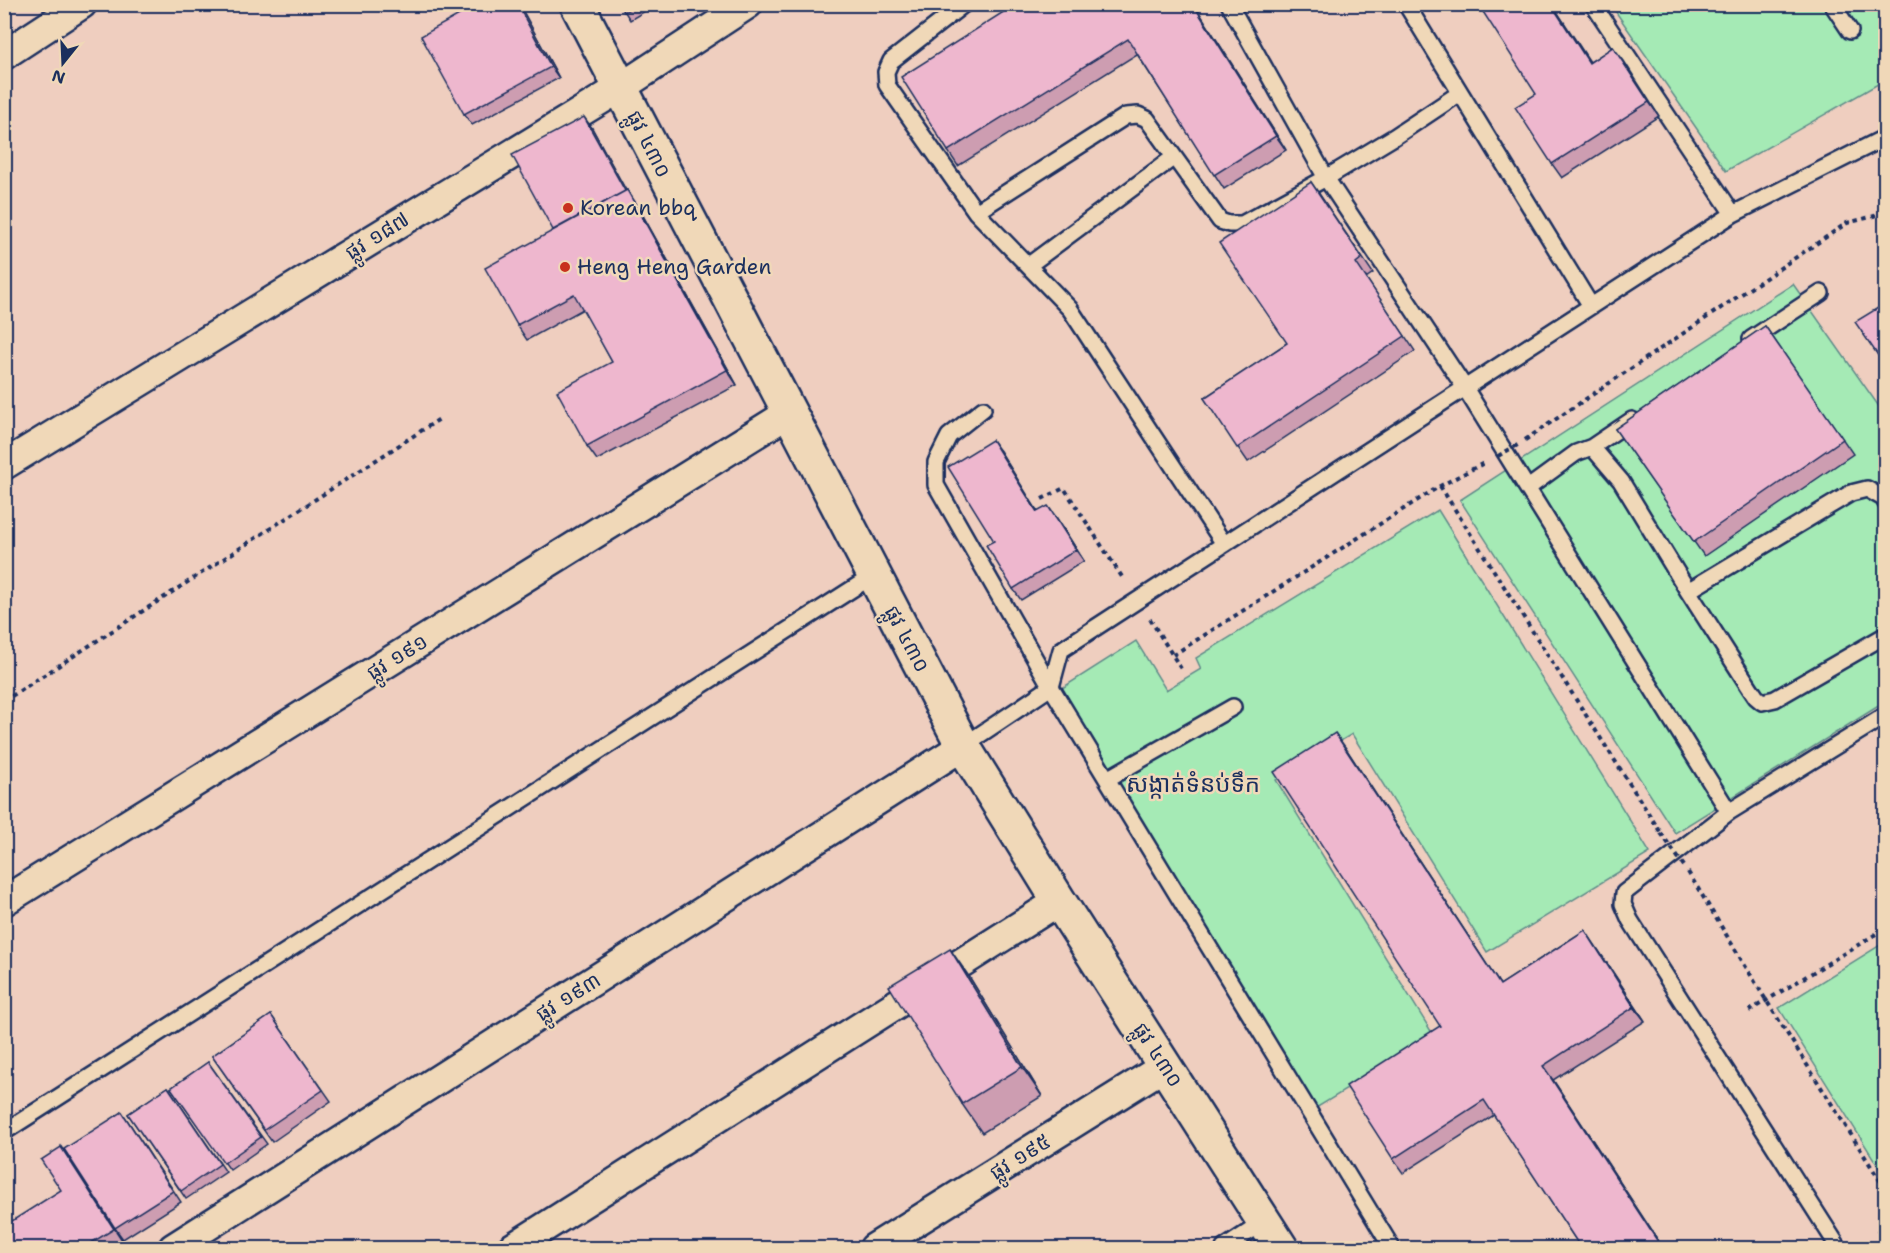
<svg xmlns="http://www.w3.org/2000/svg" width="1890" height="1253" viewBox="0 0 1890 1253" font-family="'Shantell Sans','Noto Sans Khmer',sans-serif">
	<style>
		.green { fill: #a5eab5; stroke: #608c8a; stroke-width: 1.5 }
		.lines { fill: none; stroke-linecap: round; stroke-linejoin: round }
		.service-casing { stroke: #1b2f5e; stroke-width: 20 }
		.minor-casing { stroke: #1b2f5e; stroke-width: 33 }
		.tertiary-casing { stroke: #1b2f5e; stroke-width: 38 }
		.path { stroke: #1b2f5e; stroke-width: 4; stroke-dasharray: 4.5 4.5; stroke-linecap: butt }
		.service { stroke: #f0d8b8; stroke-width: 15 }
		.minor { stroke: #f0d8b8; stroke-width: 28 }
		.tertiary { stroke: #f0d8b8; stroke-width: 33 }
		.path-bridge { stroke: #1b2f5e; stroke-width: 4; stroke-dasharray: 4.5 4.5; stroke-linecap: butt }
		.wall { fill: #cd9db1; stroke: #1b2f5e; stroke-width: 1.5 }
		.shaded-wall { fill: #a78090; stroke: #1b2f5e; stroke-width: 1.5 }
		.building { fill: #eeb7ce; stroke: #1b2f5e; stroke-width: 1.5 }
		.poi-dot { fill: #c8321e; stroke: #f0d8b8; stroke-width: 2 }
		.labels { text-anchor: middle; stroke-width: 5; stroke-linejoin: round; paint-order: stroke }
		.street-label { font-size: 21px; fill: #1b2f5e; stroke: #f0d8b8 }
		.poi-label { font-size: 21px; fill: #1b2f5e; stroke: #f0d8b8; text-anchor: start }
		.quarter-label { font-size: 24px; fill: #1b2f5e; stroke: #f0d8b8 }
	</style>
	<rect width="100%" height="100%" fill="#efcebf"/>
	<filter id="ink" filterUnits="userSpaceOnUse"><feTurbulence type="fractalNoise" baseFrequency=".0167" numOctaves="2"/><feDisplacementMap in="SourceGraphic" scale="12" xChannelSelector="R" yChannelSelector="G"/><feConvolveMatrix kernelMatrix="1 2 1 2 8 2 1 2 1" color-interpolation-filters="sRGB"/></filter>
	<g filter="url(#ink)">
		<path class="green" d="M 1611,5 L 1885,5 L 1885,80 L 1726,171 Z
			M 1793,284 L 1885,415 L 1885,702 L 1675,833 L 1460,500 Z
			M 1438,510 L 1650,853 L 1487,952 L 1352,734 L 1276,780 L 1434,1036 L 1316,1108 L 1059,690 L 1136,641 L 1166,690 L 1201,669 L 1196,658 Z
			M 1885,942 L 1885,1177 L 1779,1008 Z"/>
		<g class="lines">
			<defs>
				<path id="service" d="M 964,4 L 891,61 L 886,72 L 887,85 L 976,212 L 1070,309 L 1224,544
					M 1229,4 L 1326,178 L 1394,137 L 1460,93
					M 1406,4 L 1591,306
					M 1593,4 L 1733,214
					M 1832,4 L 1850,31
					M 976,212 L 1126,116 L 1138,115 L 1147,119 L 1220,221 L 1229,224 L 1242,224 L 1326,178 L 1465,388 L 1729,812
					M 1029,265 L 1174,157
					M 1751,339 L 1821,293
					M 983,409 L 949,436 L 936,462 L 936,485 L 1051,687 L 1392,1248
					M 1592,447 L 1632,420
					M 1528,488 L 1576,453 L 1592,447 L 1621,481 L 1688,591 L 1750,688 L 1756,697 L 1762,702 L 1775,699 L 1886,635
					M 1688,591 L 1851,493 L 1867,489 L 1883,498 L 1886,503
					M 963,746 L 1051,687 L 1061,650 L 1733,214 L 1886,137
					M 1107,779 L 1233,707
					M 4,1132 L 874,575
					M 1224,1248 L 1264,1222
					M 1839,1248 L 1630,920 L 1623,904 L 1624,893 L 1729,812 L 1886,715"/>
				<path id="minor" d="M 4,55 L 82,4
					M 4,465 L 620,88 L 748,4
					M 4,901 L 789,413
					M 173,1248 L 963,746
					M 512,1248 L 1059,901
					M 874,1248 L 1165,1066"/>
				<path id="tertiary" d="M 577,4 L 963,746 L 1059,901 L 1281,1248"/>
			</defs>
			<use href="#service" class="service-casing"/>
			<use href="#minor" class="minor-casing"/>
			<use href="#tertiary" class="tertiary-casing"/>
			<path class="path" d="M 1525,440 L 1847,223 L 1886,213
				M 1440,486 L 1661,833
				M 1042,499 L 1064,488 L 1124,580
				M 1150,619 L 1183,672
				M 1173,655 L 1440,486 L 1484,463
				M 4,701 L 441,418
				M 1688,872 L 1766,1000 L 1886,1190
				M 1749,1011 L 1886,928"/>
			<use href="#service" class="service"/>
			<use href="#minor" class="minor"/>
			<use href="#tertiary" class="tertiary"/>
			<path class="path-bridge" d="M 1498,456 L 1521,443
				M 1661,833 L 1684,866"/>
		</g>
		<path class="wall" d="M 519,4 L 559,78 L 472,125 L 464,114 Z
			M 620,4 L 657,4 L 630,20 Z
			M 1016,4 L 1194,4 L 1286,150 L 1224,189 L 1137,54 L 958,166 L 948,151 Z
			M 1552,4 L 1590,62 L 1613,47 L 1659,116 L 1562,178 L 1552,164 L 1536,94 Z
			M 592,128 L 626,191 L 627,190 L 637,205 L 737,385 L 597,460 L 587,446 L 612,362 L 583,309 L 527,340 L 517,325 Z
			M 1311,182 L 1373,273 L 1366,278 L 1415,351 L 1248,462 L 1204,398 L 1287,343 Z
			M 1765,326 L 1853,454 L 1704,556 L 1615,429 Z
			M 1000,451 L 1038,512 L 1056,517 L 1084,561 L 1021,600 L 1013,589 L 994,541 Z
			M 1345,747 L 1500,985 L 1585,930 L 1645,1021 L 1553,1080 L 1663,1248 L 1581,1248 L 1494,1115 L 1403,1173 L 1393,1159 L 1440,1026 Z
			M 970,978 L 1042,1096 L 982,1133 L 962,1104 Z
			M 271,1015 L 331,1101 L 272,1142 L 212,1056 Z
			M 208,1062 L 267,1144 L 230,1170 L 171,1088 Z
			M 168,1087 L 226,1172 L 186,1199 L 128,1114 Z
			M 122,1112 L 181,1202 L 123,1239 L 115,1228 Z
			M 61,1147 L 122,1240 L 109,1248 L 4,1248 L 61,1190 Z"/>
		<path class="shaded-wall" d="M 517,4 L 519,4 L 559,78 L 551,67 Z
			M 1193,4 L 1194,4 L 1286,150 L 1276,136 Z
			M 1551,4 L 1552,4 L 1599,77 L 1589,63 Z
			M 1613,47 L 1624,61 L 1659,116 L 1649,102 Z
			M 584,117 L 592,128 L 633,203 L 625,192 Z
			M 627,190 L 637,205 L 737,385 L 727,370 Z
			M 992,440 L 1000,451 L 1045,524 L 1037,512 Z
			M 1048,506 L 1056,517 L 1084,561 L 1076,550 Z
			M 1335,733 L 1345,747 L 1510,1000 L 1500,985 Z
			M 1585,930 L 1595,945 L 1645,1021 L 1634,1007 Z
			M 950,949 L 970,978 L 1042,1096 L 1022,1067 Z
			M 1543,1066 L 1553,1080 L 1663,1248 L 1662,1248 Z"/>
		<path class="building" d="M 479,4 L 517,4 L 551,67 L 464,114 L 421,36 Z
			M 620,4 L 638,4 L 624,12 Z
			M 1016,4 L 1193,4 L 1276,136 L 1214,175 L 1128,39 L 948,151 L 901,77 Z
			M 1478,4 L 1551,4 L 1589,63 L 1613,47 L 1649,102 L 1552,164 L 1515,107 L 1536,94 Z
			M 584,117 L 625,191 L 553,230 L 512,155 Z
			M 1311,182 L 1362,258 L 1356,263 L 1405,336 L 1237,448 L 1204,398 L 1287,343 L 1219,243 Z
			M 627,190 L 727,370 L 587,446 L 557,391 L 612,362 L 574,294 L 517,325 L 485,268 Z
			M 1886,303 L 1886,367 L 1855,322 Z
			M 1765,326 L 1843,439 L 1694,542 L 1615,429 Z
			M 992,440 L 1037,512 L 1048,506 L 1076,550 L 1013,589 L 986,545 L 994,541 L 948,467 Z
			M 1335,733 L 1500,985 L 1585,930 L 1634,1007 L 1543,1066 L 1662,1248 L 1581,1248 L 1484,1100 L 1393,1159 L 1346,1086 L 1440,1026 L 1274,772 Z
			M 950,949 L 1022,1067 L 962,1104 L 889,986 Z
			M 271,1015 L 323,1090 L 264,1130 L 212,1056 Z
			M 208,1062 L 261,1137 L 224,1163 L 171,1088 Z
			M 168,1087 L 220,1164 L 181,1191 L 128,1114 Z
			M 122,1112 L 173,1191 L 115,1228 L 64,1149 Z
			M 61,1147 L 114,1229 L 83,1248 L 4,1248 L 4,1226 L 61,1190 L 41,1160 Z
			M 1886,1226 L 1886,1244 L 1877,1231 Z"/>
	</g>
	<g class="poi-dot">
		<circle cx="568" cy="208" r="6"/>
		<circle cx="565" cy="267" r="6"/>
	</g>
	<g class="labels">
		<g class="street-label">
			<text transform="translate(649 144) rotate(63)" y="7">ផ្លូវ ៤៣០</text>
			<text transform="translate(377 236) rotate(-32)" y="7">ផ្លូវ ១៨៧</text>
			<text transform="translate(907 639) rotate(62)" y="7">ផ្លូវ ៤៣០</text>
			<text transform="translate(397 657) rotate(-32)" y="7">ផ្លូវ ១៩១</text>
			<text transform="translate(568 997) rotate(-32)" y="7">ផ្លូវ ១៩៣</text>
			<text transform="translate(1158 1055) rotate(57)" y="7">ផ្លូវ ៤៣០</text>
			<text transform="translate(1020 1157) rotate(-32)" y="7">ផ្លូវ ១៩៥</text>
		</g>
		<g class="poi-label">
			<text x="580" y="215">Korean bbq</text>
			<text x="577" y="274">Heng Heng Garden</text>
		</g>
		<g class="quarter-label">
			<text x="1193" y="792">សង្កាត់ទំនប់ទឹក</text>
		</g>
	</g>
	<rect width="1890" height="1253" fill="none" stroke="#f0d8b8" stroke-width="24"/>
	<rect x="12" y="12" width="1866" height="1229" fill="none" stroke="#1b2f5e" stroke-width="2" filter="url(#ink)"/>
	<g transform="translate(63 63) rotate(198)" stroke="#f0d8b8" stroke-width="4.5" paint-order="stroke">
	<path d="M0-4.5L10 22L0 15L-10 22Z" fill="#1b2f5e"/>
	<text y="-9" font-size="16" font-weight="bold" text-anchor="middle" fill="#1b2f5e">N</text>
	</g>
</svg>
